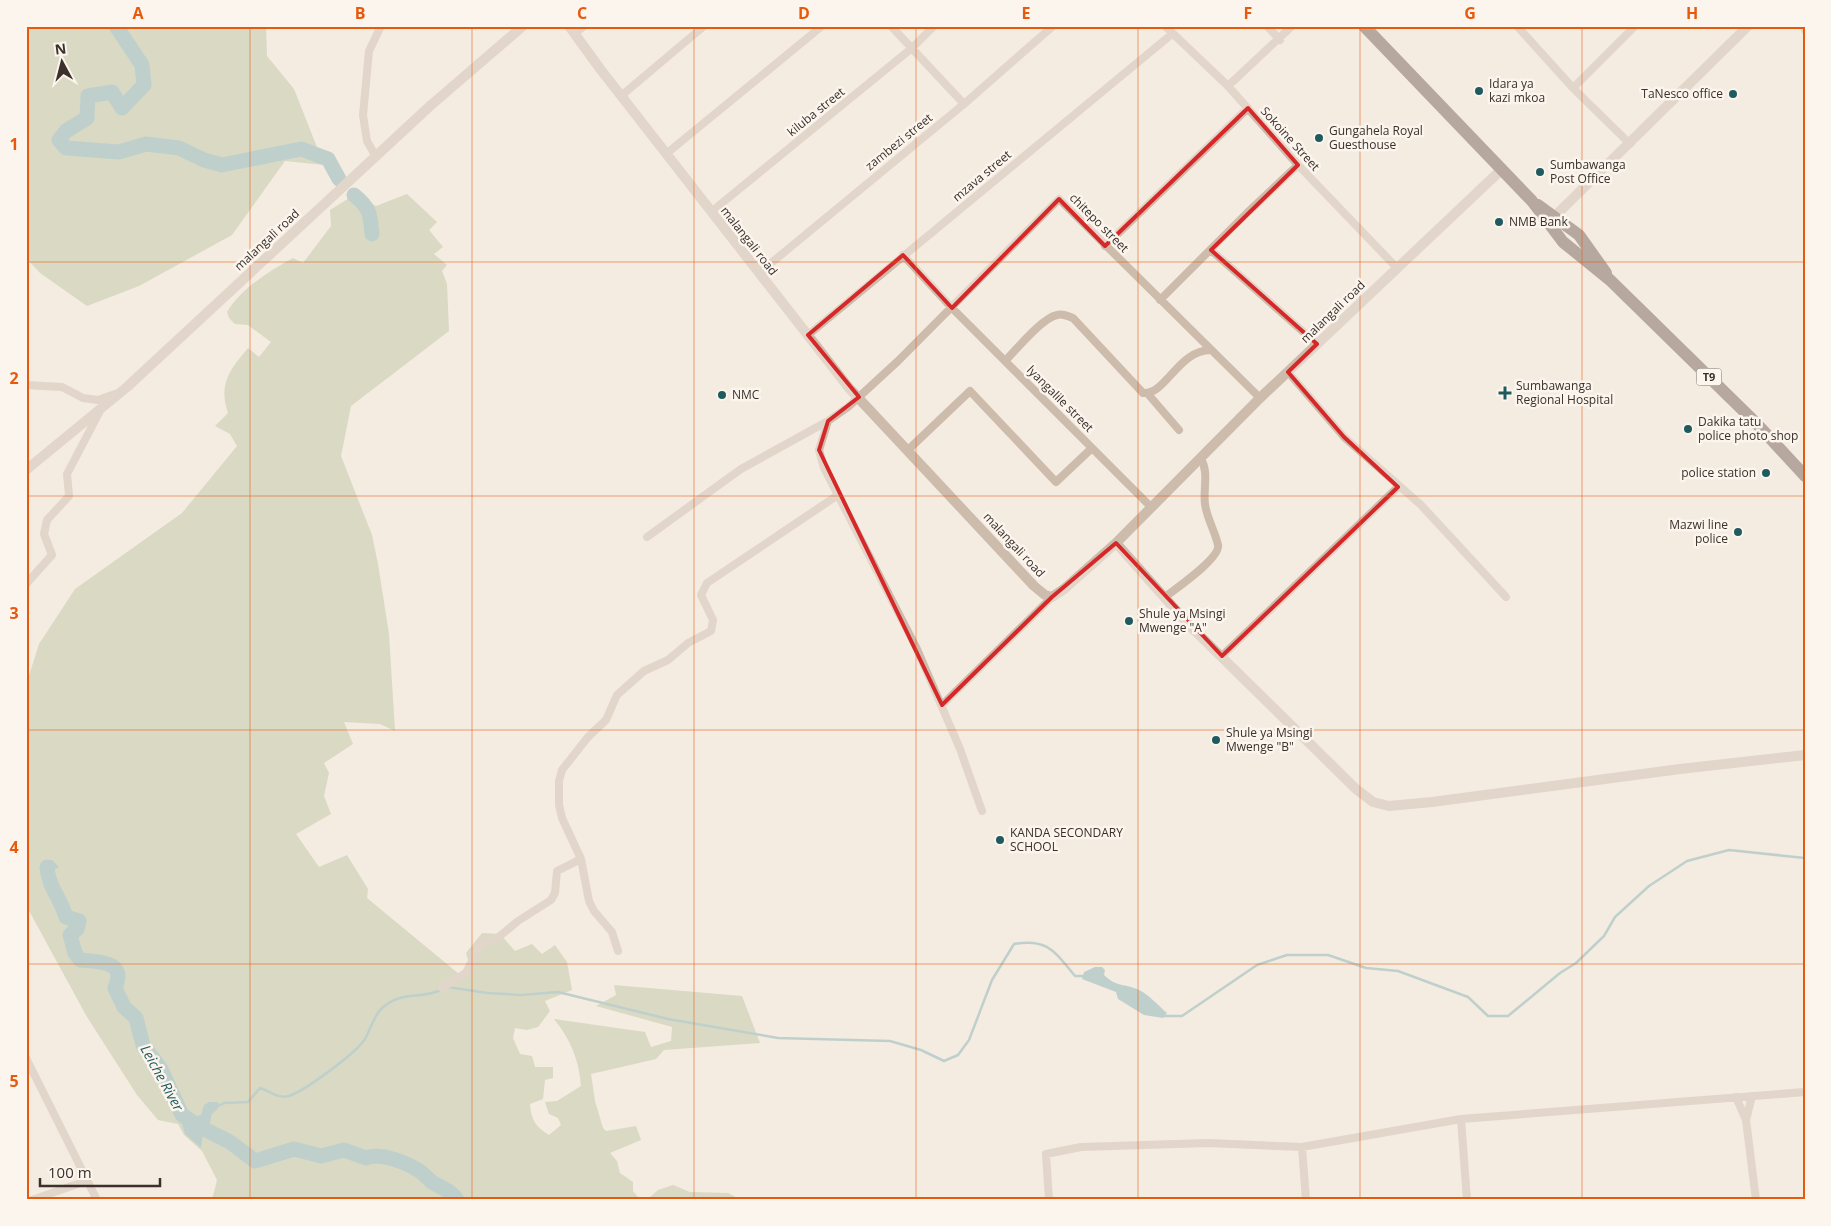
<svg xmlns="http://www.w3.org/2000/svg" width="1831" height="1226" viewBox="0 0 1831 1226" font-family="'Open Sans',sans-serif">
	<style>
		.green { fill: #b8c4a0 }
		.water { fill: #7fb0b2 }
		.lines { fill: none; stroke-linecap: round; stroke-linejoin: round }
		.stream { stroke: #7fb0b2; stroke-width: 2.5 }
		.river { stroke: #7fb0b2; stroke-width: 15 }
		.minor { stroke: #cdbbac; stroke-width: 8 }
		.tertiary { stroke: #cdbbac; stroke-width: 10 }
		.trunk { stroke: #6c584f; stroke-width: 12 }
		.marked { fill: none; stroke: #d62828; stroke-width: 4; stroke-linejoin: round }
		.grid { fill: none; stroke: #e8590c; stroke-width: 1; stroke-opacity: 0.55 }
		.poi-dot { fill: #1f5a5e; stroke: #fbf5ee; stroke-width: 2 }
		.labels { text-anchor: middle; stroke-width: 5; stroke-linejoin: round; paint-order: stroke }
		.shield { fill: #fbf5ee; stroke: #756b66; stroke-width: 1 }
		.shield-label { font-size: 11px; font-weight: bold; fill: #3b302b }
		.poi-label { font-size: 12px; fill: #3b302b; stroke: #fbf5ee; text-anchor: start }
		.street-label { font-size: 12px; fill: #3b302b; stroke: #fbf5ee }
		.water-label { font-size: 14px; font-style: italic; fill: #1f5a5e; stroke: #fbf5ee }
		.neatline { fill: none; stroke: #e8590c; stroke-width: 2 }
		.grid-label { font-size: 16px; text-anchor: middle; font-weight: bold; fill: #e8590c }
	</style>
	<rect width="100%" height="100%" fill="#f4ebe1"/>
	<path class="green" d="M 26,26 L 266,26 L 267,56 L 294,89 L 324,165 L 285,161 L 232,235 L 139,286 L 87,306 L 40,273 L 26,258 Z
		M 407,194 L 437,222 L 429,230 L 443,247 L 434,254 L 447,265 L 442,271 L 447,284 L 449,331 L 351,406 L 341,456 L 372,535 L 378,564 L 389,634 L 395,731 L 380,724 L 344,722 L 353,744 L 324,763 L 329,773 L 324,796 L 331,814 L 296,834 L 319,867 L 347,855 L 368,889 L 367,898 L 459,974 L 469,963 L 466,953 L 482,933 L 500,934 L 515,951 L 532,944 L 542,954 L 555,945 L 567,962 L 572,990 L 545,1001 L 550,1011 L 538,1027 L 527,1030 L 515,1028 L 513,1038 L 520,1054 L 532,1056 L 535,1067 L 553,1067 L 553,1078 L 545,1080 L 543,1099 L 530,1104 C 531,1120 536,1127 549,1135 L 561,1125 L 558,1118 L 549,1114 L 545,1102 L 557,1101 L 581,1086 C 579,1060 571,1040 554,1019 L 645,1032 L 651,1047 L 671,1041 L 672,1027 L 596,1006 L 616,995 L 614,985 L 742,996 L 760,1043 L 664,1050 L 656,1059 L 591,1074 L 595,1101 L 603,1128 L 606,1131 L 636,1126 L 641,1140 L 610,1153 L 617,1161 L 620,1173 L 633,1182 L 633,1191 L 638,1197 L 650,1197 L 658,1190 L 673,1185 L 690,1192 L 728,1193 L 741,1200 L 212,1200 L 217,1180 L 202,1151 L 184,1135 L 178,1124 L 158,1120 L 137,1095 L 87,1017 L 27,907 L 26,685 L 39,644 L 75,589 L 182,513 L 237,446 L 230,434 L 215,426 L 228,413 C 218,383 230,370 248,348 L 259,357 L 271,342 L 248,325 L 235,324 L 229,318 L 227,312 C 242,288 269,271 293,258 L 303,263 L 331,226 L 330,210 L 354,195 L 376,206 Z"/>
	<path class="water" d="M 44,860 L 52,860 L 59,867 L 44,876 L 41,870 Z
		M 1095,967 L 1102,967 L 1105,970 L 1104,975 C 1117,988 1125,983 1139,990 C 1149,995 1158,1005 1167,1013 L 1163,1018 L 1144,1015 L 1118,999 L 1116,992 L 1082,979 L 1084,972 Z
		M 209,1102 L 218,1102 C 220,1108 216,1111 212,1114 L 208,1130 L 203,1134 L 201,1148 L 185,1134 L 177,1107 L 180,1106 C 186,1113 190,1119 201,1115 L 204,1105 Z"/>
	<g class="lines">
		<path class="stream" d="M 448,987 L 487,993 L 522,995 L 558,992 L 668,1019 L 778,1038 L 890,1041 L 921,1050 L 944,1061 L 958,1055 L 969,1040 L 992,980 L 1014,944 C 1048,938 1055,952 1075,976 L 1086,976
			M 1163,1016 L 1182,1016 L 1257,965 L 1287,955 L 1328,955 L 1366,968 L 1398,971 L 1468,997 L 1488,1016 L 1508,1016 L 1560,973 L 1576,963 L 1604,936 L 1615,917 L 1649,886 L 1687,861 L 1729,850 L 1805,858
			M 216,1107 L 224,1103 L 248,1102 L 260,1088 C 270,1091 277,1099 289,1096 C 306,1090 355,1054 365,1039 C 370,1030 374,1016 381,1009 C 401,990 419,1000 441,990"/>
		<path class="river" d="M 116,26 L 142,65 L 144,85 L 122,108 L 112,92 L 88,96 L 87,118 L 66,131 L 59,140 L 66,148 L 119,152 L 146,144 L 179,148 L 204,160 L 222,165 L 301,149 L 328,159 L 339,179
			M 354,195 C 370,208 370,213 372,234
			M 47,867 C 48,886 61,899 66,917 L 79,921 L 77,929 L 70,935 L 75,953 L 80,960 C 98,962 127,960 115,988 L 124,1007 L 136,1018 L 143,1045 L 161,1069 L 182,1115 L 200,1127 L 230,1142 L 255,1161 L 294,1149 L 321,1156 L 344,1150 L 366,1158 C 381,1152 408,1163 421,1172 C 425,1175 428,1179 432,1182 C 441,1188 452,1191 457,1200"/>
		<path class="minor" d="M 891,26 L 964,104
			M 1165,26 L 1228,86 L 1298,165 L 1397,268
			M 1267,26 L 1280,40
			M 1517,26 L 1573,88 L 1630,144
			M 1804,26 L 1805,30
			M 575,33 L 584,26
			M 1228,86 L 1292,26
			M 1573,88 L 1635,26
			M 621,96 L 704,26
			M 666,154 L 822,26
			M 376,157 L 367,141 L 363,115 L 369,51 L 381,26
			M 711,212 L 912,48 L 934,26
			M 1105,246 L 1248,108
			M 1211,250 L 1317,344
			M 903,255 L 952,308 L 1151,507
			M 759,273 L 964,104 L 1053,26
			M 1160,300 L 1247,213 L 1298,165
			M 808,335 L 1172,34
			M 1005,361 C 1017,349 1042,318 1057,315 C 1063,313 1067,316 1073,318 L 1143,393 C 1166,395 1178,350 1211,350
			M 1288,372 L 1344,437 L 1421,505 L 1506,597
			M 26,385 L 62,387 L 83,398 L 98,400 L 115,394
			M 1148,394 L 1179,430
			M 828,421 L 819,450 L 824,468 L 917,649 L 960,749 L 982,811
			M 909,449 L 970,391 L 1056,482 L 1092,448
			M 647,537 L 741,469 L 828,421 L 848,407 L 898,361 L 1059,199 L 1260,398
			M 26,584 L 52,555 L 44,534 L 47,520 L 69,496 L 67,474 L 100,411
			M 1164,598 C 1175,589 1221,558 1218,545 C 1215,531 1207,519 1205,504 C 1203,489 1209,472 1201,459
			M 1222,656 L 1398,487
			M 942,705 L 1052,597
			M 618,951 L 612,932 L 594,911 L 589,901 L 581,859 L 562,818 L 559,805 L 559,781 L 562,770 L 588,737 L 606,720 L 617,695 L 644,671 L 668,660 L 688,643 L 711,631 L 713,620 L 701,595 L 707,583 L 838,495
			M 442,988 L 466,973 L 481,943 L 495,940 L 518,921 L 551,900 L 555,893 L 557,871 L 581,859
			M 26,1058 L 97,1200
			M 1752,1096 L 1746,1120 L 1756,1200
			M 1736,1097 L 1746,1120
			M 1461,1119 L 1467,1200
			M 1302,1147 L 1306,1200
			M 32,1200 L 86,1181
			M 1049,1200 L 1046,1154 L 1081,1147 L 1208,1143 L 1302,1147 L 1461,1119 L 1805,1092"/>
		<path class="tertiary" d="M 569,26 L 601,70 L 849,388 L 1034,586 L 1045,595 L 1052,597 L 1064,589 L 1116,543 L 1260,398 L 1501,170
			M 1555,216 L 1748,26
			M 26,470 L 127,387 L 430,106 L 523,26
			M 1116,543 L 1190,626 L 1356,789 L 1373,802 L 1389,806 L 1432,802 L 1680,769 L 1805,755"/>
		<path class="trunk" d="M 1364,26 L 1532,201 L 1563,242 L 1610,280 L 1757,424 L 1805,476
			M 1538,205 L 1579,235 L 1606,273"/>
	</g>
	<path d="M0 0H1831V1226H0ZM 1248,108 L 1298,165 L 1211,250 L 1317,344 L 1288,372 L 1344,437 L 1398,487 L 1222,656 L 1116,543 L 1052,597 L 942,705 L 819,450 L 828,421 L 859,397 L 808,335 L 903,255 L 952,308 L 1059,199 L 1105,246 Z" fill="#f4ebe1" fill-opacity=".55" fill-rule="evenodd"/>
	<path class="marked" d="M 1248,108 L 1298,165 L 1211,250 L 1317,344 L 1288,372 L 1344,437 L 1398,487 L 1222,656 L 1116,543 L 1052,597 L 942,705 L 819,450 L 828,421 L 859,397 L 808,335 L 903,255 L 952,308 L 1059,199 L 1105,246 Z"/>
	<path class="grid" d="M 250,26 L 250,1200M 472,26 L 472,1200M 694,26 L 694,1200M 916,26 L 916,1200M 1138,26 L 1138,1200M 1360,26 L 1360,1200M 1582,26 L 1582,1200M 26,262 L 1805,262M 26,496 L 1805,496M 26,730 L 1805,730M 26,964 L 1805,964"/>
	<g class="poi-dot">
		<circle cx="1479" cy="91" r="5"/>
		<circle cx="1733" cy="94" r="5"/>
		<circle cx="1319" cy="138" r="5"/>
		<circle cx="1540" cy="172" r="5"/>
		<circle cx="1499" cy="222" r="5"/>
		<path d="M1502.5 385.5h5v5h5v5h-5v5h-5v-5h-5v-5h5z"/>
		<circle cx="722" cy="395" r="5"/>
		<circle cx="1688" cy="429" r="5"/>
		<circle cx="1766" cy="473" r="5"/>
		<circle cx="1738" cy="532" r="5"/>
		<circle cx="1129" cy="621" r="5"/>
		<circle cx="1216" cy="740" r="5"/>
		<circle cx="1000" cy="840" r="5"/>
	</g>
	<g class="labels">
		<rect class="shield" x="1696.5" y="368.5" width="25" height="17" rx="4"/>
		<g class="shield-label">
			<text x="1709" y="381">T9</text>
		</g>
		<g class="poi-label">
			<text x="1489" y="88">Idara ya<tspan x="1489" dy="14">kazi mkoa</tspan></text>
			<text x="1723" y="98" text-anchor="end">TaNesco office</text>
			<text x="1329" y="135">Gungahela Royal<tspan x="1329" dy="14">Guesthouse</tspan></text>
			<text x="1550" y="169">Sumbawanga<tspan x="1550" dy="14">Post Office</tspan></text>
			<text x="1509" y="226">NMB Bank</text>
			<text x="1516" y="390">Sumbawanga<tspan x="1516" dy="14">Regional Hospital</tspan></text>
			<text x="732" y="399">NMC</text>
			<text x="1698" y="426">Dakika tatu<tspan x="1698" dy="14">police photo shop</tspan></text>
			<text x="1756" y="477" text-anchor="end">police station</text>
			<text x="1728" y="529" text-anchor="end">Mazwi line<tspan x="1728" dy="14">police</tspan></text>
			<text x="1139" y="618">Shule ya Msingi<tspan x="1139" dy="14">Mwenge "A"</tspan></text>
			<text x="1226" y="737">Shule ya Msingi<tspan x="1226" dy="14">Mwenge "B"</tspan></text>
			<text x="1010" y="837">KANDA SECONDARY<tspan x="1010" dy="14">SCHOOL</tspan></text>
		</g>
		<g class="street-label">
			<text transform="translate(816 112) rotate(-39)" y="4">kiluba street</text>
			<text transform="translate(1290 139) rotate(48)" y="4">Sokoine Street</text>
			<text transform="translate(899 142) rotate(-39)" y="4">zambezi street</text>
			<text transform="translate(982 176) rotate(-40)" y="4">mzava street</text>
			<text transform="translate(1099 223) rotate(45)" y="4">chitepo street</text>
			<text transform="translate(267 240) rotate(-43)" y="4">malangali road</text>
			<text transform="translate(749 241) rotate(52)" y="4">malangali road</text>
			<text transform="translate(1333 312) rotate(-44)" y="4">malangali road</text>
			<text transform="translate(1060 399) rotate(45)" y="4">lyangalile street</text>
			<text transform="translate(1014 545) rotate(47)" y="4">malangali road</text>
		</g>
		<g class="water-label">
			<text transform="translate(162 1078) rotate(61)" y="5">Leiche River</text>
		</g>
	</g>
	<rect width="1831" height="1226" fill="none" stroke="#fbf5ee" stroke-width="55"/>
	<g transform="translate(62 62) rotate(353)" stroke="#fbf5ee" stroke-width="4" paint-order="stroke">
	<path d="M0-4L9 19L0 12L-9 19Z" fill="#3b302b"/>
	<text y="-8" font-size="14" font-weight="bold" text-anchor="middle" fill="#3b302b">N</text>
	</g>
	<path d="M40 1178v8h120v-8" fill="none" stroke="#3b302b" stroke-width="2.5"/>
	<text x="48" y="1178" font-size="15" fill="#3b302b" stroke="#fbf5ee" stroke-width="4" paint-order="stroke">100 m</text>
	<rect x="28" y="28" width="1776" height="1170" class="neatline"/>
	<g class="grid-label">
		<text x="138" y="19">A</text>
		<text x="360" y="19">B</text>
		<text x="582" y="19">C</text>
		<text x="804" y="19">D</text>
		<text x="1026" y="19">E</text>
		<text x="1248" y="19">F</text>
		<text x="1470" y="19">G</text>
		<text x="1692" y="19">H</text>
		<text x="14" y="150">1</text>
		<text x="14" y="384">2</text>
		<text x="14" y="619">3</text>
		<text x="14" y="853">4</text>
		<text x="14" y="1087">5</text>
	</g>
</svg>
